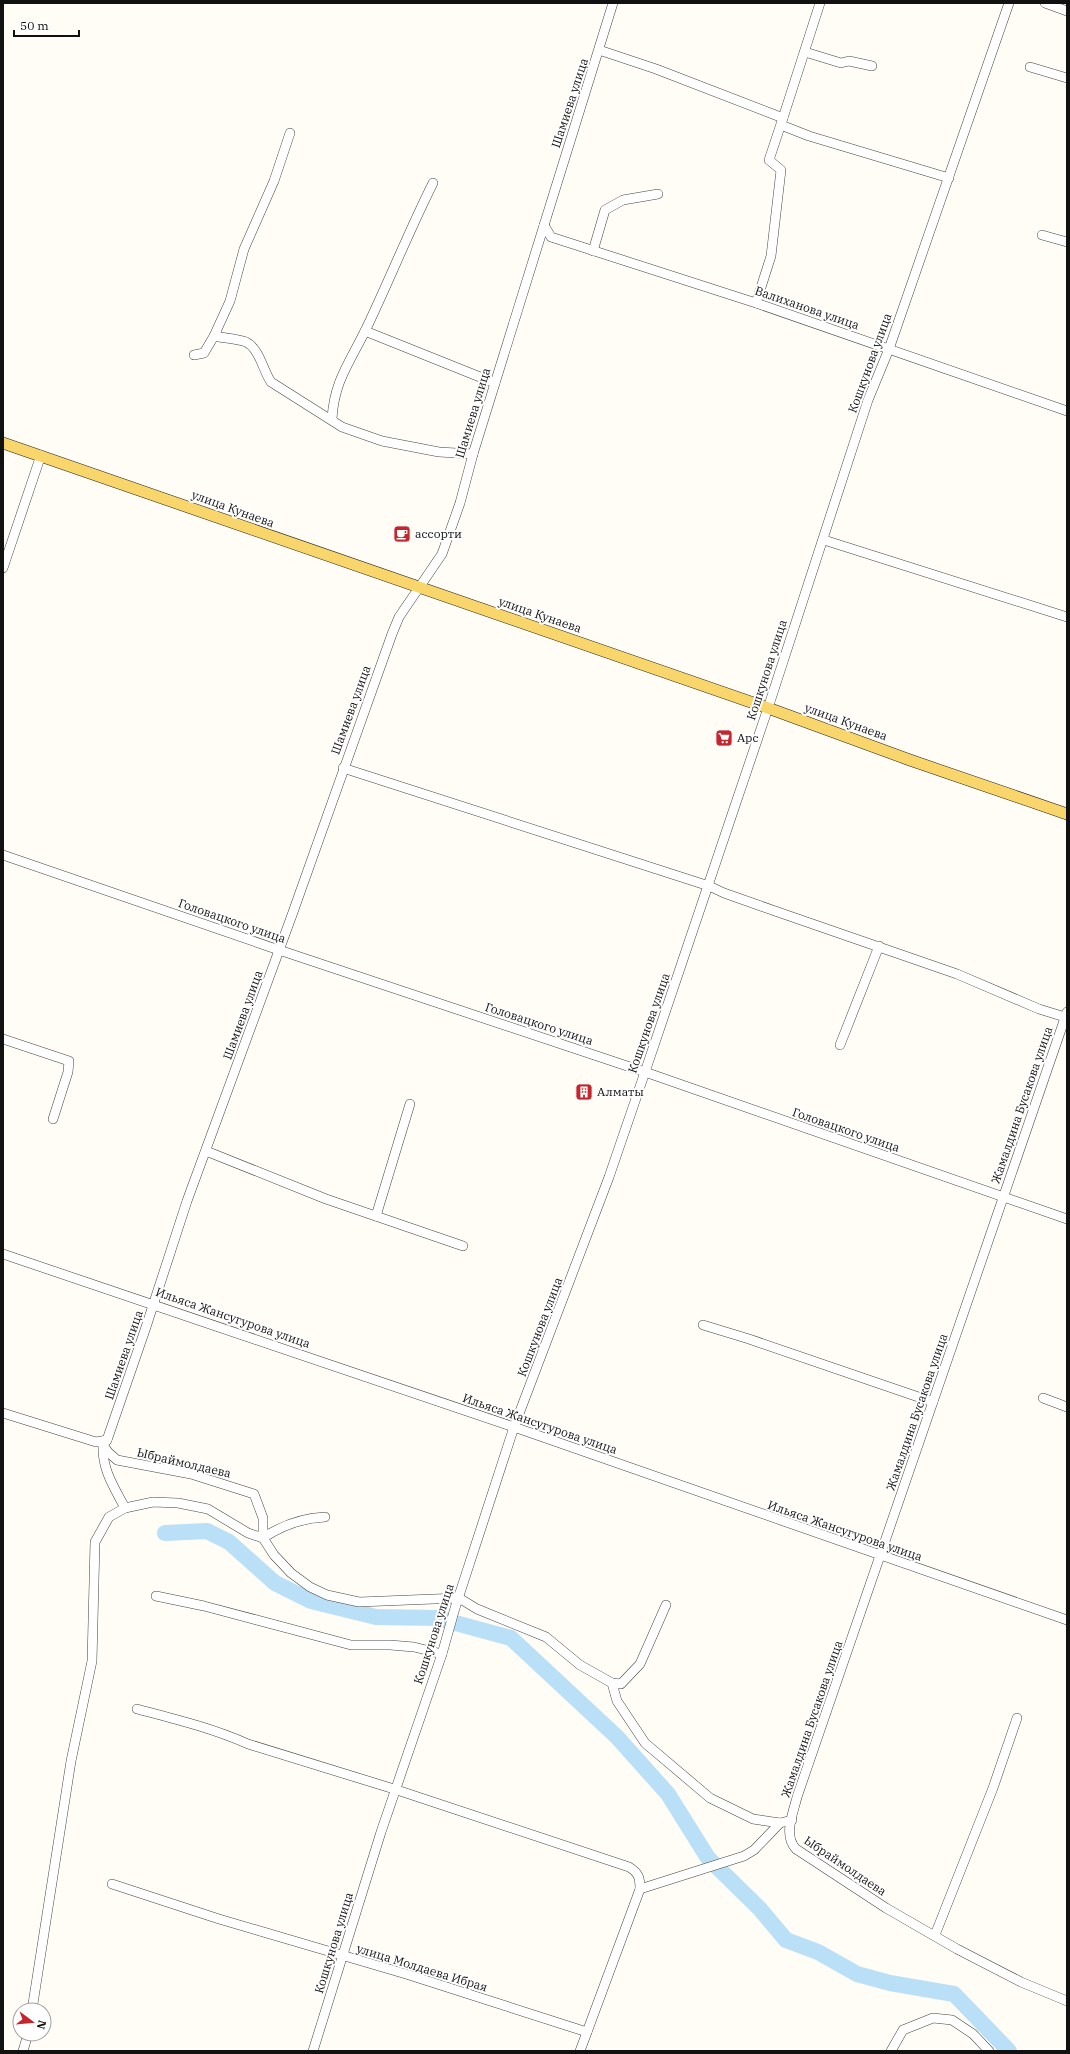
<svg xmlns="http://www.w3.org/2000/svg" width="1070" height="2054" font-family="'IBM Plex Serif',serif">
	<rect width="100%" height="100%" fill="#fffdf5"/>
	<g fill="none" stroke-linecap="round" stroke-linejoin="round">
		<path stroke="#b9e0f7" stroke-width="16" d="M165 1533 207 1531 229 1542 275 1583 311 1601 376 1617 437 1618 511 1638 617 1737 668 1794 708 1858 759 1908 786 1940 818 1952 857 1974 890 1983 954 1994 1009 2051"/>
		<g stroke="#444" stroke-width="10">
			<g id="minor">
				<path d="M1045 3 1067 11"/>
				<path d="M599 50 656 69 783 118 820 3"/>
				<path d="M805 52 841 63 849 61 872 66"/>
				<path d="M1030 67 1067 78"/>
				<path d="M781 125 809 136 949 178"/>
				<path d="M544 225 551 237 756 303 1067 411"/>
				<path d="M1042 235 1067 242"/>
				<path d="M593 251 605 210 623 200 658 194"/>
				<path d="M756 303 771 256 781 170 769 160 783 118"/>
				<path d="M365 331 495 383"/>
				<path d="M214 336C223 338 239 339 246 342 260 349 263 371 271 382L342 427 382 441 439 452 473 454"/>
				<path d="M194 355 204 353 214 336 230 301 244 249 274 181 290 133"/>
				<path d="M332 419C334 381 350 362 366 329 389 281 409 231 433 183"/>
				<path d="M824 540 1067 617"/>
				<path d="M3 568 41 455"/>
				<path d="M343 768 709 886 724 893 775 911 957 974 1039 1009 1065 1017"/>
				<path d="M3 855 279 950 645 1072 1067 1219"/>
				<path d="M1067 1012 797 1797C793 1814 783 1835 796 1849L886 1908 957 1949 1021 1982 1067 2001"/>
				<path d="M3 1039 69 1061 68 1072 53 1119"/>
				<path d="M840 1045 879 946"/>
				<path d="M206 1151 326 1199 463 1246"/>
				<path d="M376 1216 410 1104"/>
				<path d="M3 1254 514 1427 1067 1620"/>
				<path d="M703 1325 749 1339 933 1402"/>
				<path d="M1043 1398 1067 1407"/>
				<path d="M3 1413 96 1442 107 1440 146 1327 187 1201 292 915 392 634 399 617 442 554 460 503 473 454 613 3"/>
				<path d="M107 1440 103 1445 108 1452 117 1460 191 1474 254 1494 263 1518V1538L274 1555 291 1573 310 1587 327 1595 359 1602 459 1598 477 1609 546 1637 580 1665 612 1683 621 1684 640 1664 666 1605"/>
				<path d="M125 1508 153 1502 178 1503 208 1509 248 1533 263 1538C281 1526 303 1518 325 1517"/>
				<path d="M156 1596 204 1606 351 1645H390L414 1647 442 1654"/>
				<path d="M612 1683 617 1701 645 1743 710 1798 753 1819 780 1823 792 1820"/>
				<path d="M137 1709C175 1719 212 1728 248 1744L394 1789 629 1867C639 1873 640 1878 640 1889L580 2051"/>
				<path d="M112 1884 219 1919 406 1974 587 2032"/>
				<path d="M640 1889 744 1856 754 1850 780 1823"/>
				<path d="M935 1935 993 1788 1017 1718"/>
				<path d="M32 2010 71 1761 92 1661 95 1542 109 1517 125 1508C114 1487 102 1470 103 1445"/>
				<path d="M23 2051 28 2034"/>
				<path d="M313 2051 381 1832 442 1654 455 1608 514 1427 609 1177 645 1072 768 708 868 400 889 349 1009 3"/>
				<path d="M891 2051 903 2030 933 2018 952 2020 973 2034 989 2051"/>
			</g>
		</g>
		<g stroke="#222" stroke-width="12">
			<path id="major" d="M3 443 768 708 907 759 1067 814"/>
		</g>
		<use href="#minor" stroke="#fff" stroke-width="9"/>
		<use href="#major" stroke="#f9d66b" stroke-width="11"/>
	</g>
	<defs>
		<g id="cafe-square" transform="scale(0.9)"><rect x="-9" y="-9" width="18" height="18" rx="4" fill="#c4262e" stroke="#fff"/><path d="M-5.5-4.5H6V0H3Q3 3.5 0 3.5H-2.5Q-5.5 3.5-5.5 0ZM3-3.2v2h1.7v-2ZM-6 4.5H4V6H-6Z" fill="#fff"/></g>
		<g id="supermarket-square" transform="scale(0.9)"><rect x="-9" y="-9" width="18" height="18" rx="4" fill="#c4262e" stroke="#fff"/><path d="M-6-5.5h2.5l.6 2H6L4.5 2H-2.5L-4.4-4H-6ZM-1.5 3.2a1.3 1.3 0 1 0 .1 0ZM3 3.2a1.3 1.3 0 1 0 .1 0Z" fill="#fff"/></g>
		<g id="building-square" transform="scale(0.9)"><rect x="-9" y="-9" width="18" height="18" rx="4" fill="#c4262e" stroke="#fff"/><path d="M-4-6H4V6H1V3H-1V6H-4ZM-2.5-4.3h1.7v1.8h-1.7ZM.8-4.3h1.7v1.8H.8ZM-2.5-1h1.7V.8h-1.7ZM.8-1h1.7V.8H.8Z" fill="#fff"/></g>
	</defs>
	<g fill-rule="evenodd">
		<use href="#cafe-square" x="402" y="534"/>
		<use href="#supermarket-square" x="724" y="738"/>
		<use href="#building-square" x="584" y="1092"/>
	</g>
	<g text-anchor="middle" stroke-width="4" stroke-linejoin="round" paint-order="stroke">
		<g font-size="12" fill="#111" stroke="#fff">
			<text transform="translate(570 103) rotate(-72)" y="4">Шамиева улица</text>
			<text transform="translate(807 308) rotate(19)" y="4">Валиханова улица</text>
			<text transform="translate(870 363) rotate(-70)" y="4">Кошкунова улица</text>
			<text transform="translate(473 413) rotate(-73)" y="4">Шамиева улица</text>
			<text transform="translate(233 509) rotate(20)" y="4">улица Кунаева</text>
			<text transform="translate(540 615) rotate(19)" y="4">улица Кунаева</text>
			<text transform="translate(767 670) rotate(-72)" y="4">Кошкунова улица</text>
			<text transform="translate(351 710) rotate(-70)" y="4">Шамиева улица</text>
			<text transform="translate(846 722) rotate(20)" y="4">улица Кунаева</text>
			<text transform="translate(232 921) rotate(19)" y="4">Головацкого улица</text>
			<text transform="translate(243 1015) rotate(-70)" y="4">Шамиева улица</text>
			<text transform="translate(649 1023) rotate(-71)" y="4">Кошкунова улица</text>
			<text transform="translate(539 1024) rotate(18)" y="4">Головацкого улица</text>
			<text transform="translate(1022 1105) rotate(-71)" y="4">Жамалдина Бусакова улица</text>
			<text transform="translate(846 1130) rotate(19)" y="4">Головацкого улица</text>
			<text transform="translate(233 1318) rotate(19)" y="4">Ильяса Жансугурова улица</text>
			<text transform="translate(540 1327) rotate(-69)" y="4">Кошкунова улица</text>
			<text transform="translate(124 1355) rotate(-71)" y="4">Шамиева улица</text>
			<text transform="translate(917 1412) rotate(-71)" y="4">Жамалдина Бусакова улица</text>
			<text transform="translate(540 1424) rotate(19)" y="4">Ильяса Жансугурова улица</text>
			<text transform="translate(184 1463) rotate(13)" y="4">Ыбраймолдаева</text>
			<text transform="translate(845 1531) rotate(19)" y="4">Ильяса Жансугурова улица</text>
			<text transform="translate(434 1634) rotate(-72)" y="4">Кошкунова улица</text>
			<text transform="translate(812 1719) rotate(-71)" y="4">Жамалдина Бусакова улица</text>
			<text transform="translate(845 1866) rotate(34)" y="4">Ыбраймолдаева</text>
			<text transform="translate(334 1943) rotate(-73)" y="4">Кошкунова улица</text>
			<text transform="translate(422 1968) rotate(17)" y="4">улица Молдаева Ибрая</text>
		</g>
		<g font-size="12" fill="#111" stroke="#fff" text-anchor="start">
			<text x="415" y="538">ассорти</text>
			<text x="737" y="742">Арс</text>
			<text x="597" y="1096">Алматы</text>
		</g>
	</g>
	<rect width="1070" height="2054" fill="none" stroke="#111111" stroke-width="8"/>
	<g transform="translate(32 2022) rotate(106)"><circle r="19" fill="#ffffff" stroke="#a0a0a0"/>
	<path d="M0-3L7 15L0 10L-7 15Z" fill="#c4262e"/>
	<text y="-6" font-size="11" font-weight="bold" text-anchor="middle" fill="#111111">N</text>
	</g>
	<path d="M14 30v6h65v-6" fill="none" stroke="#111111" stroke-width="2"/>
	<text x="20" y="30" font-size="12" fill="#111111" stroke="#ffffff" stroke-width="3" paint-order="stroke">50 m</text>
</svg>
